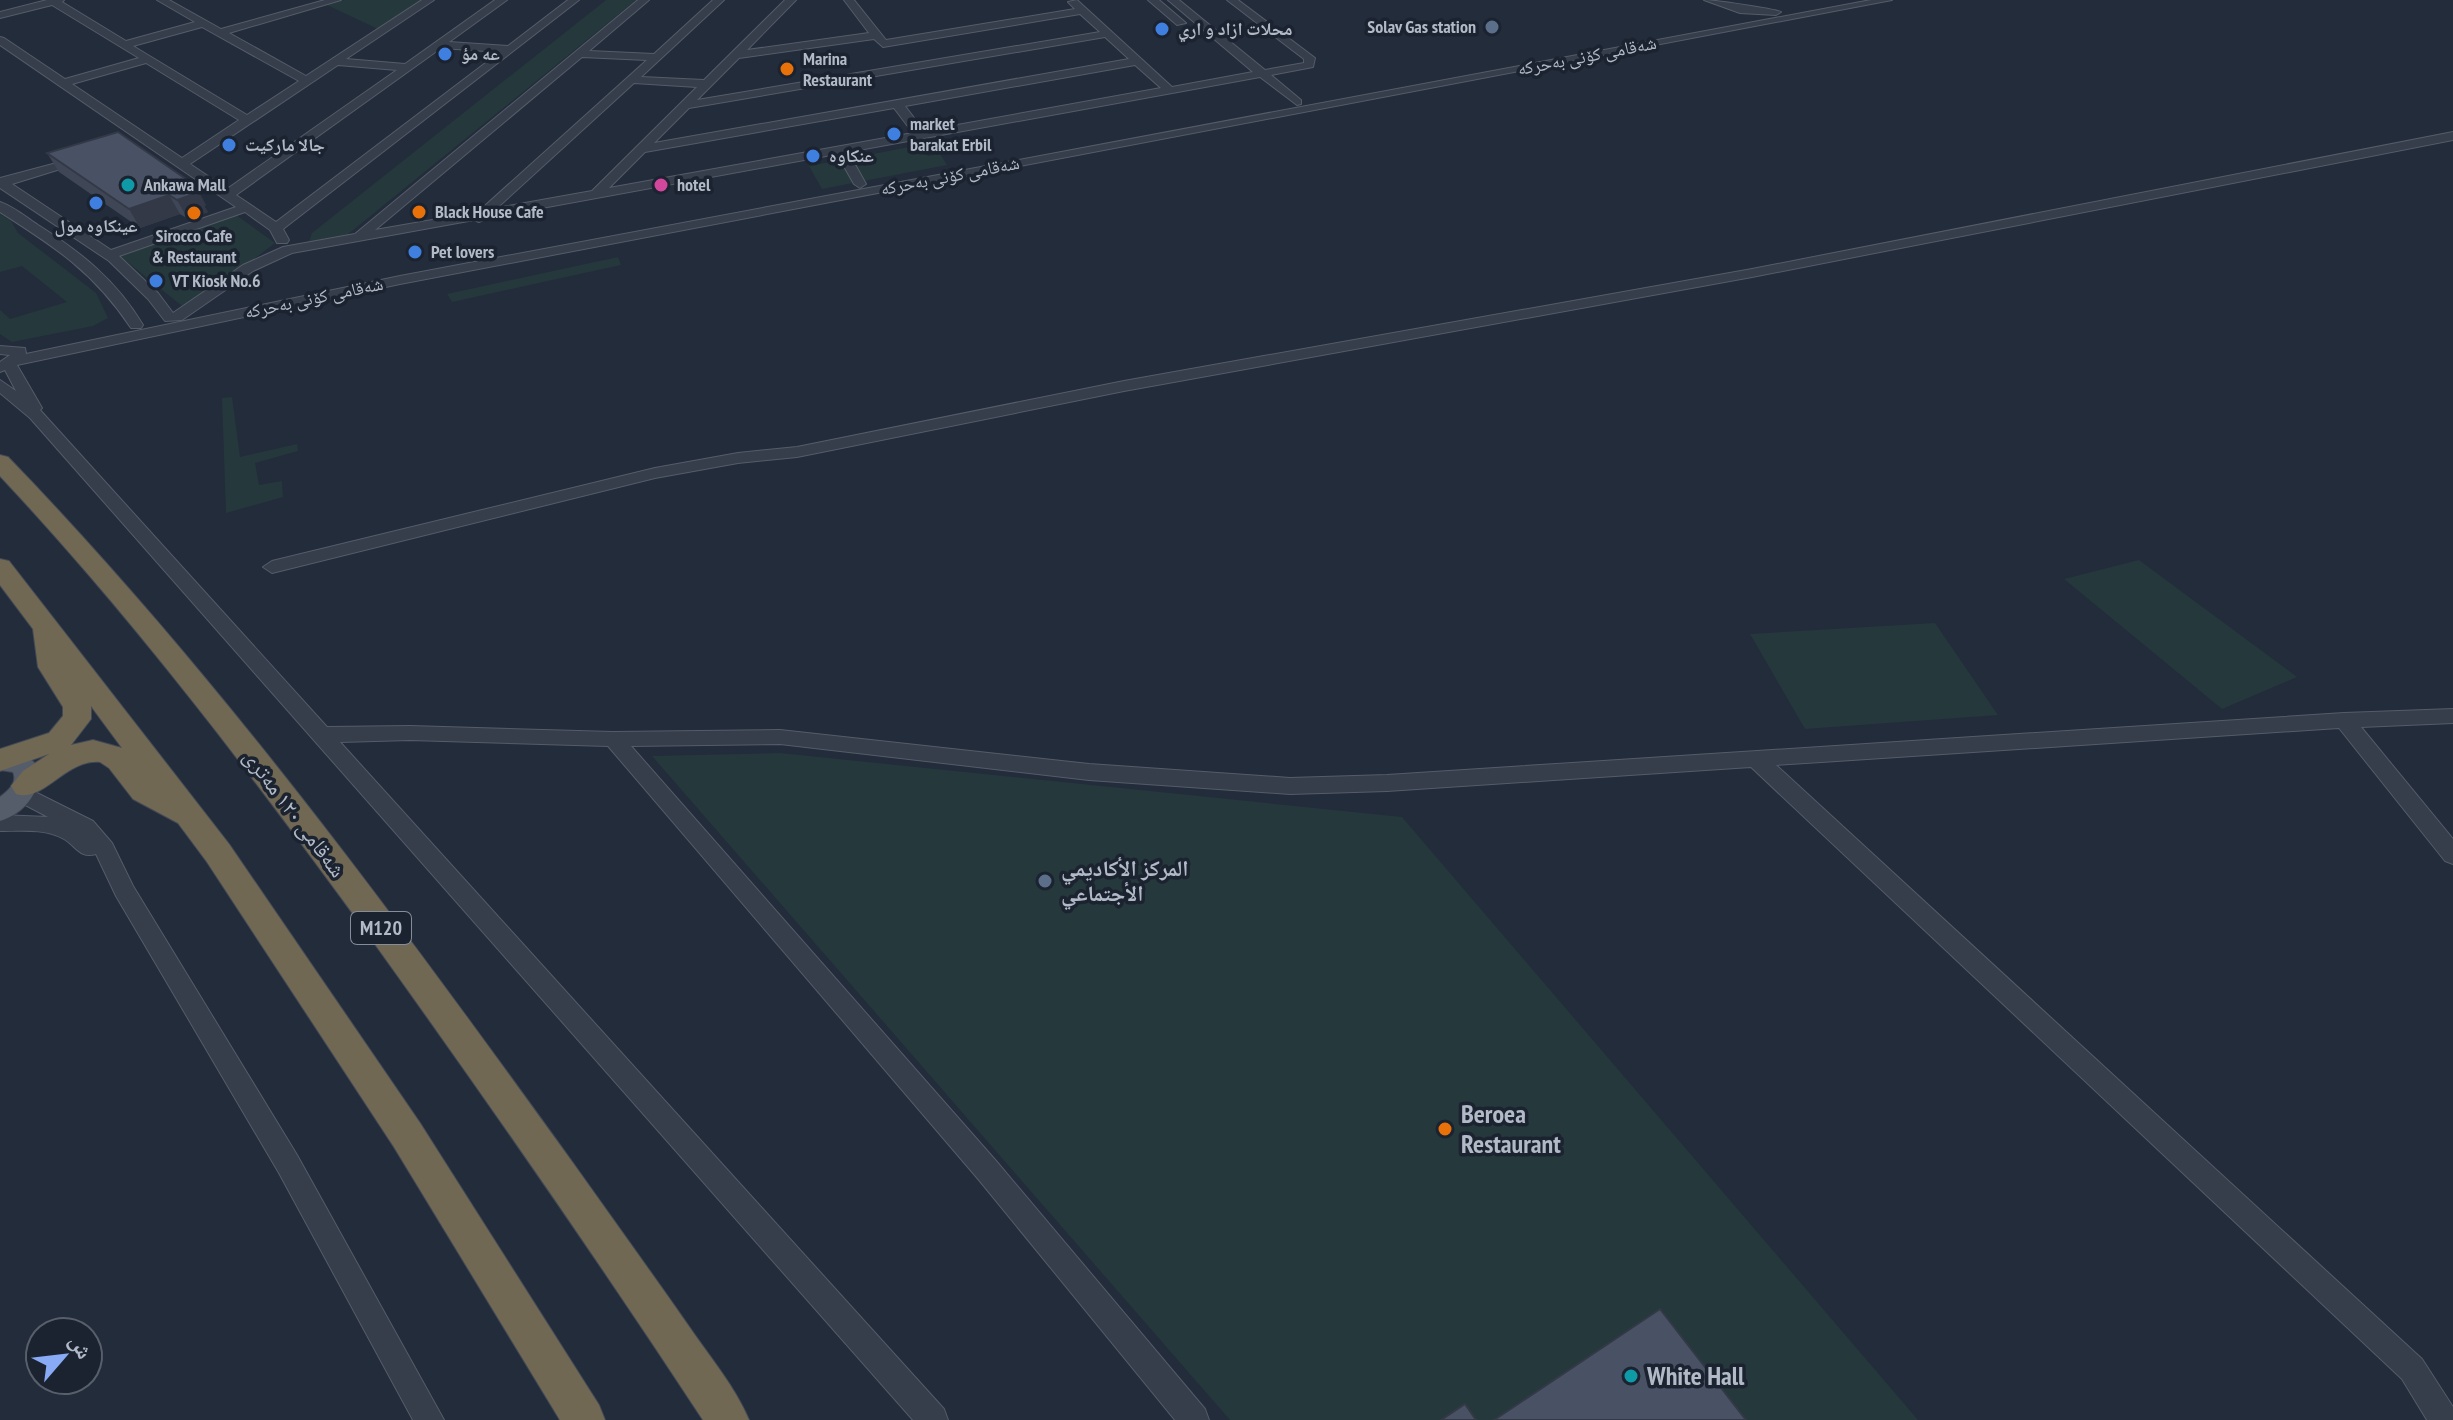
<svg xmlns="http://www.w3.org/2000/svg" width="2453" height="1420" font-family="'PT Sans Narrow','Noto Naskh Arabic',sans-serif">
	<rect width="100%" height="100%" fill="#232c3b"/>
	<g fill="#25383c">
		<path d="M344 0H422L378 29 327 5Z"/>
		<path d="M606 0H636L341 240 315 244 309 242 312 233Z"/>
		<path d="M920 145 928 156 940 154 947 165 822 189 809 166Z"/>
		<path d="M0 214 11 221 18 233 96 293 108 318 93 326 12 342 0 334V310L10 319 67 302 22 266 0 272Z"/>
		<path d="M236 215 275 243 187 310 120 256Z"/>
		<path d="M618 257 621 265 452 302 447 294Z"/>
		<path d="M232 397 240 457 297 444 298 451 255 463 259 485 282 481 283 497 226 513 222 398Z"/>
		<path d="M2139 560 2297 677 2222 709 2064 579Z"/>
		<path d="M1935 623 1998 715 1805 729 1750 634Z"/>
		<path d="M780 753 1402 817 1918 1420H1230L652 756Z"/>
	</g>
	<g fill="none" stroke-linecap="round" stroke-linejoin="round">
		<g stroke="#555c69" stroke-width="2">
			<g id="minor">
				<path d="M47 0H64L62 2 126 41 195 22 157 0H169L221 29 325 0H341L229 33 306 76 422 0H434L346 59 405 64 495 0H507L449 42 508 46 568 0H579L283 229 289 240 287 243H277L270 230 245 212 119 256 158 293 173 313 243 265 283 247 355 234 638 0H649L589 51 654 54 713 0H724L641 77 704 80 785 0H796L747 50 869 33 844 0H854L886 40 1075 9 1068 2 1077 0 1172 87 1253 72 1168 0H1179L1265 70 1304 63V59L1227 0H1238L1315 58 1313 67 1271 75 1301 100V104L1297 105 1260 77 848 152 866 184 860 188 854 184 837 154 487 218 479 222 474 220 292 253 253 271 182 320 165 321 148 299 109 261 0 188V178L83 156V162L12 184 111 250 236 207 0 45V37L4 38 65 79 139 58 52 5 0 18V12ZM1080 14 1100 32 697 100 739 58 874 39 883 47ZM202 27 299 81 247 115 133 46ZM1105 37 1129 59 654 143 689 108ZM441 48 500 52 276 222 236 195ZM582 57 647 60 478 212 375 230ZM146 63 239 120 182 158 72 84ZM338 65 397 70 227 189 190 164ZM1135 65 1161 88 924 131 905 106ZM634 83 697 87 592 191 497 208ZM894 108 913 133 609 188 645 152Z"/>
				<path d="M1148 0H1159L1186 23 1177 25Z"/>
				<path d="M1704 0C1713 0 1776 9 1781 12L1776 15 1740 13Z"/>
				<path d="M1871 0H1892L400 284 17 365 42 408 40 410 327 727 410 726 613 732 780 730 1089 764 1290 778 1387 775 2344 713 2453 709V723L2361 727 2453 839V864L2445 861 2339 728 1776 765 2422 1359 2453 1407V1420H2427L2402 1379 1751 767 1387 791 1290 794 1089 780 780 744 631 746 997 1162 1205 1409 1209 1420H1175L979 1180 608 746 410 740 340 742 944 1409 948 1420H913L30 418 0 393V380L16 391 5 370 0 372V362L10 355 0 354V346L25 348 26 354 400 276Z"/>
				<path d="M2453 132V140L1752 277 1124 391 797 457 738 463 655 478 272 573 263 567 272 561 655 468 738 453 797 447 1124 381 1752 269Z"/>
				<path d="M0 202C14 207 26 217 38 225 81 252 117 281 143 325L141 328H131C94 272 55 247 0 212Z"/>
				<path d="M21 785 93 821 112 843 133 886 297 1155 444 1420H413L279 1173 116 896 96 854C80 859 76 846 64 839 45 828 20 831 0 831V815L48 817 14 799 10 793 14 787Z"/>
			</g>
		</g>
		<g stroke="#404754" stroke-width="2">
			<path id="major" d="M0 752C18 754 38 755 40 777 36 798 20 815 0 821V797C8 791 18 783 13 772L0 770Z"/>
		</g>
		<g stroke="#424956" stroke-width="2">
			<g id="highway">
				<path d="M0 455 8 457C218 674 397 919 573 1163 612 1218 651 1272 690 1328 710 1357 735 1387 749 1420H703C598 1260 489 1103 377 947 259 784 138 623 0 476Z"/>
				<path d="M0 559 9 561 229 844 420 1123 599 1405 605 1420H560L394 1147 207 862 178 823 133 799 109 768 100 762C65 759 44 803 16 794L11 786 23 771 49 754 0 771V749L49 733 63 716V707L38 667 33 629 0 585ZM91 706 122 748 93 740 71 745 91 719Z"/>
			</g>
		</g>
		<use href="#minor" fill="#373e4b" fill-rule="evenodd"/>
		<use href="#major" fill="#555d6b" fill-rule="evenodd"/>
		<use href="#highway" fill="#716854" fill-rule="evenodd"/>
	</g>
	<path fill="#3f4756" d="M47 153 206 205 204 206 208 212 188 219 180 214 140 228 59 172Z"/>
	<g fill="#333946">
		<path d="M196 186 206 205 204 206 208 212 188 219 177 200 190 188Z"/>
		<path d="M169 195 180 214 140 228 129 209Z"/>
	</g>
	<g fill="#495264" stroke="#333946" stroke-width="2">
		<path d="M118 132 196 186 190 188 197 193 177 200 169 195 129 209 47 153Z"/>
		<path d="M1660 1309 1746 1420H1494Z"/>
		<path d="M1465 1404 1476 1420H1441Z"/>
	</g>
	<g fill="#5c6f8a" stroke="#1c2330" stroke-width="3">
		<circle cx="1492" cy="27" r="8"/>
		<circle cx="1045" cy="881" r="8"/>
	</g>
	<g fill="#3f7fe0" stroke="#1c2330" stroke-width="3">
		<circle cx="1162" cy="29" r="8"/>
		<circle cx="445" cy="54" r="8"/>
		<circle cx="894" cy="134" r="8"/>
		<circle cx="229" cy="145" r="8"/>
		<circle cx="813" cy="156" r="8"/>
		<circle cx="96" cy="203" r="8"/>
		<circle cx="415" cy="252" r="8"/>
		<circle cx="156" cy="281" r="8"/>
	</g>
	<g fill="#e8710a" stroke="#1c2330" stroke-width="3">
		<circle cx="787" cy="69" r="8"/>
		<circle cx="419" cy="212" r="8"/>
		<circle cx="194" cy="213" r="8"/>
		<circle cx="1445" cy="1129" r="8"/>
	</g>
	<g fill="#0f9aa8" stroke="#1c2330" stroke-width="3">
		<circle cx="128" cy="185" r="8"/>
		<circle cx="1631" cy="1376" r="8"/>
	</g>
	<circle fill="#d1479c" stroke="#1c2330" stroke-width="3" cx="661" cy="185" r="8"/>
	<g text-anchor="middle" stroke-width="7" stroke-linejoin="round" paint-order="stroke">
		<g font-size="18" font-weight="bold" fill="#b2b9c7" stroke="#1c2330" text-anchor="start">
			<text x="1476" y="33" text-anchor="end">Solav Gas station</text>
			<text x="1178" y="35">محلات ازاد و اري</text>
			<text x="461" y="60">عه مؤ</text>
			<text x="803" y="65">Marina<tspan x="803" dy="21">Restaurant</tspan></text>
			<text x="910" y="130">market<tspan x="910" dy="21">barakat Erbil</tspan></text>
			<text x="245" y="151">جالا ماركيت</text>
			<text x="829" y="162">عنكاوه</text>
			<text x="144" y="191">Ankawa Mall</text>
			<text x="677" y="191">hotel</text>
			<text x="435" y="218">Black House Cafe</text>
			<text x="96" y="232" text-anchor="middle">عينكاوه مول</text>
			<text x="194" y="242" text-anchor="middle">Sirocco Cafe<tspan x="194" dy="21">&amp; Restaurant</tspan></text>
			<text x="431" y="258">Pet lovers</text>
			<text x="172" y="287">VT Kiosk No.6</text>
		</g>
		<g font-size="18" fill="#b2b9c7" stroke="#1c2330">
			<text transform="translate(1587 56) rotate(-11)" y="6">شەقامی کۆنی بەحرکە</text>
			<text transform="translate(950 176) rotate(-11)" y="6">شەقامی کۆنی بەحرکە</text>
			<text transform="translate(314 298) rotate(-12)" y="6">شەقامی کۆنی بەحرکە</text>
		</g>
		<rect fill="#1c2330" stroke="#858c9a" stroke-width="2" x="351" y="912" width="60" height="32" rx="6"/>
		<g font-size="20" font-weight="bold" fill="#b2b9c7">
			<text x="381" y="935">M120</text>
		</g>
		<g font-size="22" fill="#b2b9c7" stroke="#1c2330">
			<text transform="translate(295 813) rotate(53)" y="8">شەقامی ١٢٠ مەتری</text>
		</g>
		<g font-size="22" font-weight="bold" fill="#b2b9c7" stroke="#1c2330" text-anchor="start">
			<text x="1061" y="876">المركز الأكاديمي<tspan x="1061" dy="25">الأجتماعي</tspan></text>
		</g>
		<g font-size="26" font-weight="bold" fill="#b2b9c7" stroke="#1c2330" text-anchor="start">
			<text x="1461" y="1123">Beroea<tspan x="1461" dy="30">Restaurant</tspan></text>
			<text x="1647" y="1385">White Hall</text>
		</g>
	</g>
	<g transform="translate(64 1356) rotate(62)"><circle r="38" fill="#1c2330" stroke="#585f6c" stroke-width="2"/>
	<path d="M0-6L14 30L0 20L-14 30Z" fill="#89abf5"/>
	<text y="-12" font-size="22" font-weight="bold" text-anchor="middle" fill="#b2b9c7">ش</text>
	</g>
</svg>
